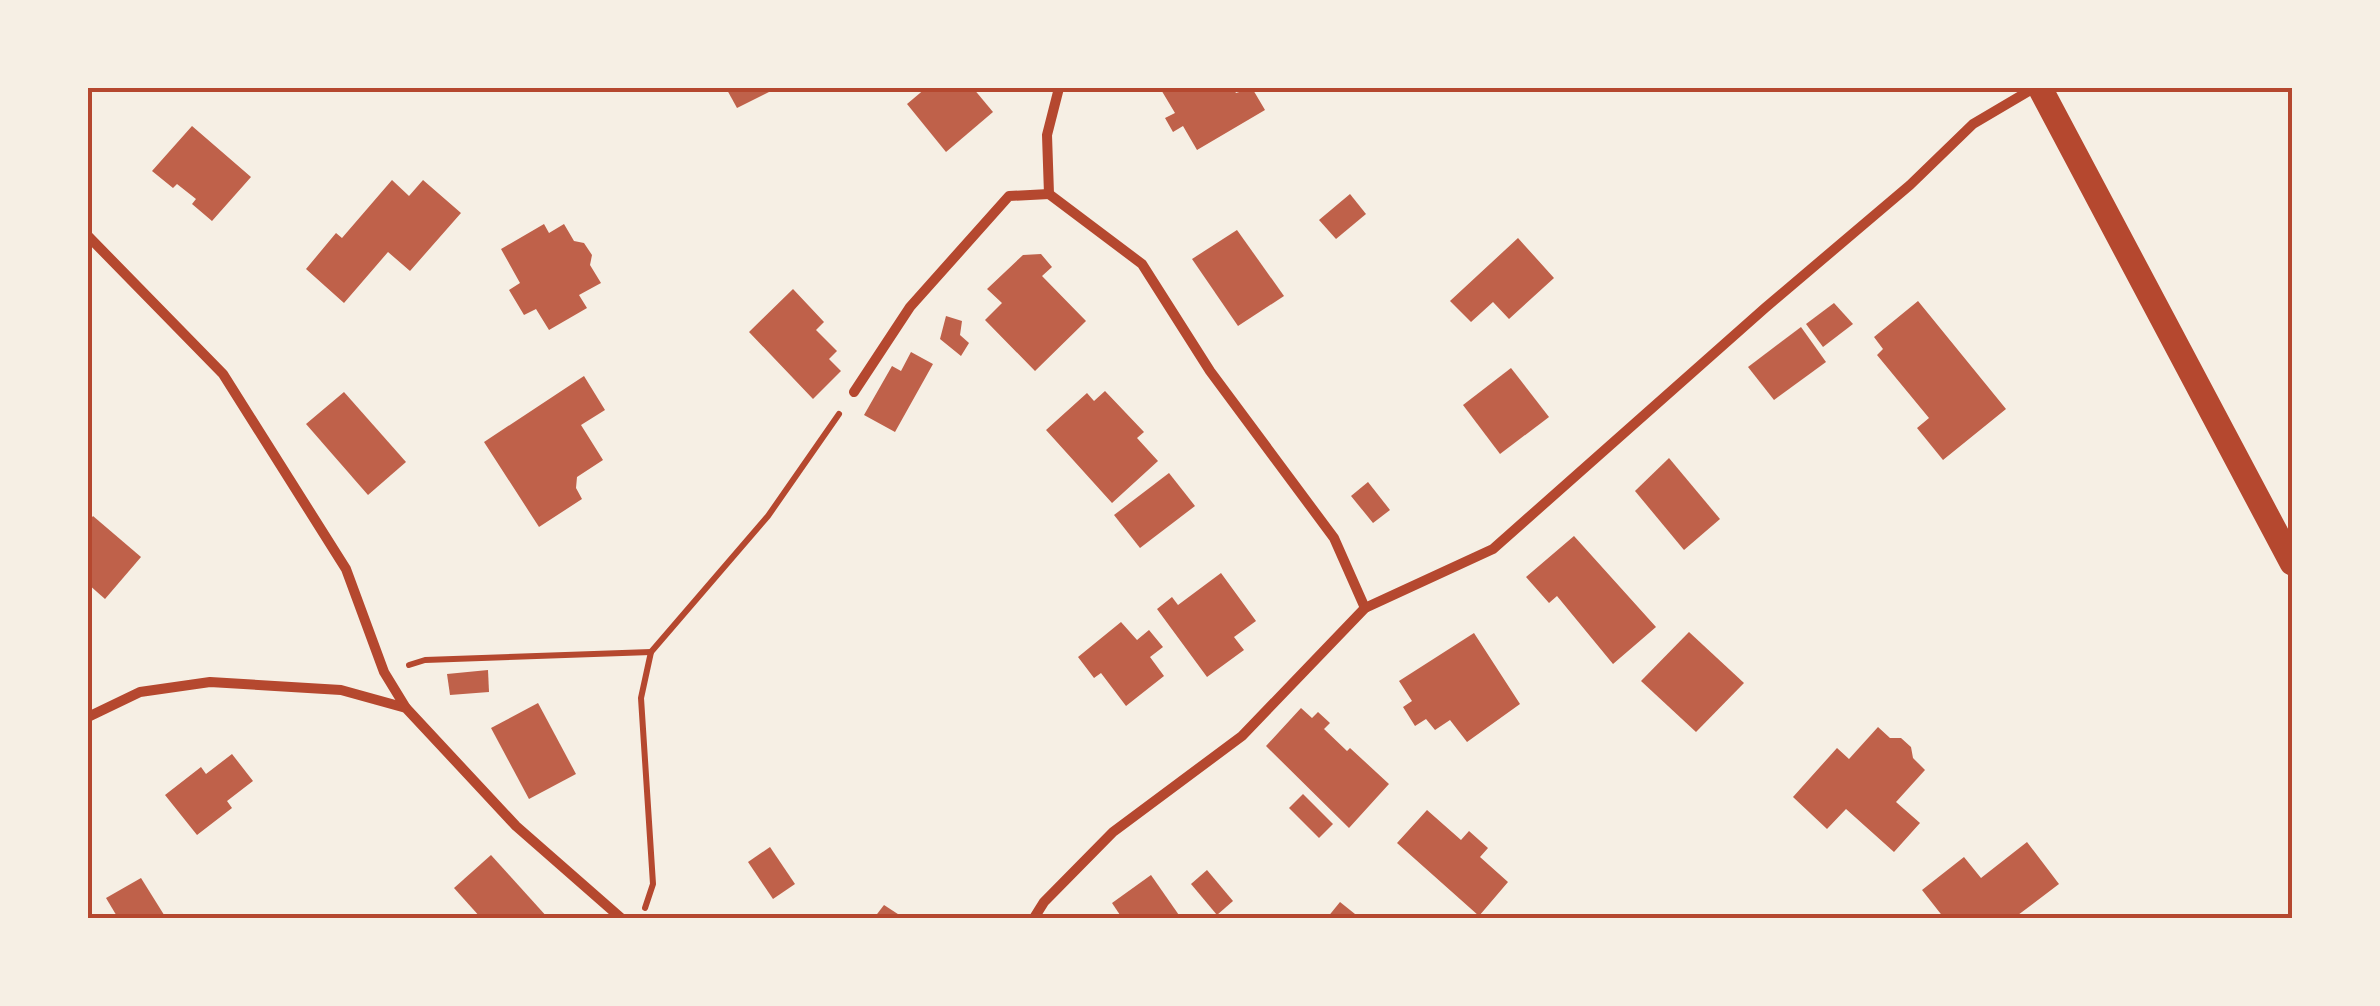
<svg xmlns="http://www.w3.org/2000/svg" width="2380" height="1006" font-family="'Zilla Slab',serif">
	<rect width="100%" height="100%" fill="#f6efe4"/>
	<g fill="#bf614a">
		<path d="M726 88H777L737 108Z"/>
		<path d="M926 88H973L993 112 946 152 907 104Z"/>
		<path d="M1160 88H1233L1236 93 1252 88 1265 110 1197 150 1183 126 1173 132 1165 118 1175 113Z"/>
		<path d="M192 126 251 177 212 221 192 204 196 199 177 184 173 188 152 171Z"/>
		<path d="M392 180 409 196 423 180 461 213 410 271 388 252 344 303 306 269 336 233 342 238Z"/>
		<path d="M1350 194 1366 214 1336 239 1319 220Z"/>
		<path d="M544 224 549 233 564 224 574 241 584 243 592 255 590 265 601 283 579 295 587 308 549 330 536 309 524 315 509 290 520 283 501 249Z"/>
		<path d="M1237 230 1284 296 1238 326 1192 259Z"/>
		<path d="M1518 238 1554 278 1509 319 1493 302 1471 322 1450 301Z"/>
		<path d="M1041 254 1052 267 1042 276 1086 321 1035 371 985 320 1002 303 987 289 1023 255Z"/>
		<path d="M793 289 824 322 816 330 837 351 829 359 841 371 813 399 749 332Z"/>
		<path d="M1918 301 2006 409 1943 460 1917 428 1929 418 1877 355 1883 349 1874 337Z"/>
		<path d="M1834 303 1853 324 1823 347 1806 324Z"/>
		<path d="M946 316 962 321 960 335 969 343 961 356 940 339Z"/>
		<path d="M1801 327 1826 362 1774 400 1748 367Z"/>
		<path d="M911 352 933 364 895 432 864 415 892 366 901 371Z"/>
		<path d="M1511 368 1549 417 1500 454 1463 405Z"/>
		<path d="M584 376 605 410 581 425 603 460 577 477 576 488 582 499 539 527 484 442Z"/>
		<path d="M1105 391 1144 432 1137 438 1158 461 1112 503 1046 430 1087 393 1094 401Z"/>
		<path d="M344 392 406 462 368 495 306 424Z"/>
		<path d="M1669 458 1720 519 1684 550 1635 491Z"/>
		<path d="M1169 473 1195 506 1140 548 1114 515Z"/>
		<path d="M1368 482 1390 510 1373 523 1351 496Z"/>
		<path d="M93 516 141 557 105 599 88 584V522Z"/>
		<path d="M1574 536 1656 627 1613 664 1557 596 1549 603 1526 577Z"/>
		<path d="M1221 573 1256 621 1234 637 1244 650 1207 677 1157 609 1172 597 1178 605Z"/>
		<path d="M1121 622 1137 640 1149 630 1163 647 1150 657 1164 676 1126 706 1101 673 1094 678 1078 657Z"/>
		<path d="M1689 632 1744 683 1696 732 1641 681Z"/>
		<path d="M1474 633 1520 704 1467 742 1450 720 1435 730 1426 719 1415 726 1403 707 1412 701 1399 681Z"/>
		<path d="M488 670 489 692 450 695 447 674Z"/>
		<path d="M538 703 576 774 529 799 491 728Z"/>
		<path d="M1301 708 1312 718 1318 712 1330 723 1324 729 1347 751 1350 748 1389 784 1349 828 1266 746Z"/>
		<path d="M1878 727 1890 738H1901L1911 747 1913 758 1925 770 1896 802 1920 823 1894 852 1846 809 1827 829 1793 797 1837 748 1849 759Z"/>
		<path d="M232 754 253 781 227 801 232 808 197 835 165 795 201 767 206 774Z"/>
		<path d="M1303 794 1333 824 1319 838 1289 808Z"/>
		<path d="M1427 810 1461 840 1469 831 1488 848 1480 857 1508 882 1479 916 1397 843Z"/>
		<path d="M2027 842 2059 884 2014 918H1944L1922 890 1964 857 1981 878Z"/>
		<path d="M770 847 795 884 773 899 748 862Z"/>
		<path d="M491 855 548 918H481L454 888Z"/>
		<path d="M1207 870 1233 901 1217 915 1191 884Z"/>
		<path d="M1151 875 1181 918H1122L1112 903Z"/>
		<path d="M141 878 166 918H118L106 898Z"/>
		<path d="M1340 902 1360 918H1327Z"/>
		<path d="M884 905 904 918H874Z"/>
	</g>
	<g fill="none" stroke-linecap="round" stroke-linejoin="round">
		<g stroke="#b5482f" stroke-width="6">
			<path d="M409 665 425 660 651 652"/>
			<path d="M645 908 653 884 641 698 651 652 768 516 839 414"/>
		</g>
		<g stroke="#b5482f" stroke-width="10">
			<path d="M1059 88 1047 135 1049 194 1142 264 1210 371 1334 538 1365 608"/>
			<path d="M88 236 223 374 346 569 384 672 406 708"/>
			<path d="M854 392 910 307 1009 196 1049 194"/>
			<path d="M88 717 140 692 210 682 341 690 406 708 516 826 621 918"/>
			<path d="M1034 918 1044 902 1113 832 1242 736 1365 608 1493 549 1765 308 1910 185 1973 124 2034 88"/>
		</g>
		<path stroke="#b5482f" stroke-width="25" d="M2040 88 2292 563"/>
	</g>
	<rect width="2380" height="1006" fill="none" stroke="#f6efe4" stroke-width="180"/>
	<rect x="90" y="90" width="2200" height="826" fill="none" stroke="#b5482f" stroke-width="4"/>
</svg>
